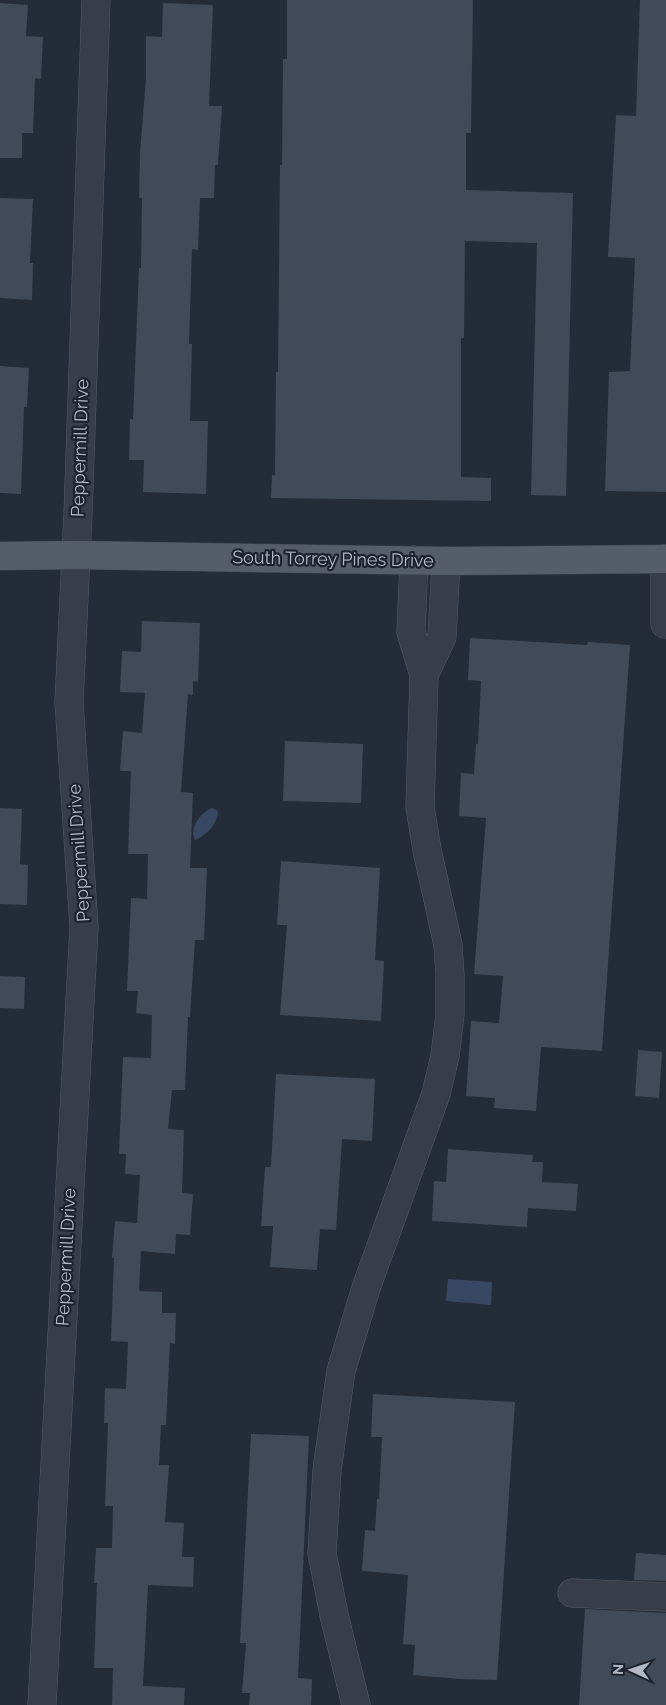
<svg xmlns="http://www.w3.org/2000/svg" width="666" height="1705" font-family="Raleway,sans-serif">
	<rect width="100%" height="100%" fill="#242c3a"/>
	<g fill="#394862">
		<path d="M212 808 218 811C218 824 205 836 195 840 188 829 201 812 212 808Z"/>
		<path d="M448 1279 492 1282 491 1305 446 1301Z"/>
	</g>
	<g fill="#404a59">
		<path d="M287 0H473L471 133H466V190L573 193 566 496 531 495 537 243 465 241 464 338H461V477L491 478V501L271 498 272 475H275L276 372H278L280 165H282L283 59H287Z"/>
		<path d="M640 0H666V492L605 491 609 372 630 371 635 258 608 257 616 115 636 116Z"/>
		<path d="M0 3 28 5 26 36 43 37 41 79 35 78 33 133H22V158H0Z"/>
		<path d="M163 3 213 5 209 106H222L218 165H215L214 198H200L198 250 192 249 189 344H192L190 421H208L206 494 143 492 144 460H129L130 419H133L139 268H141L142 198H139L140 153 146 78V36L162 37Z"/>
		<path d="M0 198 33 199 30 263H33L32 300 0 298Z"/>
		<path d="M0 366 29 368 27 407H24L21 494 0 493Z"/>
		<path d="M142 621 200 623 198 682 193 681V695L188 694 181 792 193 793 190 868H207L204 940H195L190 1017H188L185 1090H172L168 1129 184 1130 182 1193 193 1194 190 1235 176 1234 175 1254 141 1251 139 1291 162 1292V1313H176L175 1344 170 1343 166 1425H161L159 1465H169L165 1522 184 1523 182 1557H194L193 1587 148 1585 143 1686 185 1688 184 1705H112L113 1668H94L97 1583H94L96 1548H112L113 1506H105L108 1423H104L105 1388 126 1389 128 1342 111 1341 114 1258H112L115 1221 137 1223 140 1175 125 1174 126 1154H119L123 1057 151 1058 152 1015 136 1013 138 991H127L131 898 147 899 148 854H128L131 771H120L123 731 142 733 145 693 120 692 122 651 141 652Z"/>
		<path d="M470 638 587 645 588 642 630 645 602 1051 541 1047 536 1111 494 1108 495 1098 466 1096 471 1021 499 1023 503 976 474 974 486 818 459 816 461 773 474 774 476 744H478L481 681 468 680Z"/>
		<path d="M285 741 363 744 361 803 283 801Z"/>
		<path d="M0 808 22 809 20 864 28 865 27 905 0 904Z"/>
		<path d="M281 861 380 868 375 960 384 961 381 1021 280 1015 287 925H277Z"/>
		<path d="M0 976 25 977 24 1009 0 1008Z"/>
		<path d="M638 1050 662 1052 659 1098 635 1096Z"/>
		<path d="M276 1074 375 1079 372 1141 342 1139 336 1230 320 1229 317 1270 270 1267 273 1226H261L265 1167H271Z"/>
		<path d="M448 1149 533 1155 532 1162H543L542 1182 578 1184 576 1211 528 1208 527 1227 432 1221 434 1181 446 1182Z"/>
		<path d="M373 1394 515 1402 497 1680 460 1679 413 1675 415 1645 403 1644 408 1575 362 1571 365 1530 375 1531 377 1499H379L382 1437H371Z"/>
		<path d="M251 1434 309 1436 298 1678 312 1679 311 1705H249L250 1693H242L246 1643H240Z"/>
		<path d="M636 1553 666 1555V1581L634 1580Z"/>
		<path d="M585 1609 666 1613V1705H579Z"/>
	</g>
	<g fill="none" stroke-linecap="round" stroke-linejoin="round">
		<g stroke="#555c68" stroke-width="29">
			<g id="minor">
				<path d="M665 624V559"/>
				<path d="M424 675 442 637 446 561"/>
				<path d="M572 1593 666 1597"/>
				<path d="M42 1705 84 927 69 702 78 514 96 0"/>
				<path d="M356 1705 334 1615 322 1553 327 1470 341 1371 366 1288 436 1094 445 1056 450 1014V975L448 945 427 850 420 807 424 675 411 632 414 560"/>
			</g>
		</g>
		<g stroke="#404753" stroke-width="29">
			<path id="major" d="M0 556 76 555 446 561 666 559"/>
		</g>
		<use href="#minor" stroke="#373e4a" stroke-width="28"/>
		<use href="#major" stroke="#555d6a" stroke-width="28"/>
	</g>
	<g text-anchor="middle" stroke-width="4.5" stroke-linejoin="round" paint-order="stroke">
		<g font-size="18" fill="#b3b9c6" stroke="#1c232f">
			<text transform="translate(80 448) rotate(-88)" y="6">Peppermill Drive</text>
			<text transform="translate(333 559) rotate(1)" y="6">South Torrey Pines Drive</text>
			<text transform="translate(79 853) rotate(-94)" y="6">Peppermill Drive</text>
			<text transform="translate(66 1257) rotate(-87)" y="6">Peppermill Drive</text>
		</g>
	</g>
	<g transform="translate(631 1670) rotate(273)" stroke="#1c232f" stroke-width="4" paint-order="stroke">
	<path d="M0-4L9 19L0 12L-9 19Z" fill="#b3b9c6"/>
	<text y="-8" font-size="14" font-weight="bold" text-anchor="middle" fill="#b3b9c6">N</text>
	</g>
</svg>
